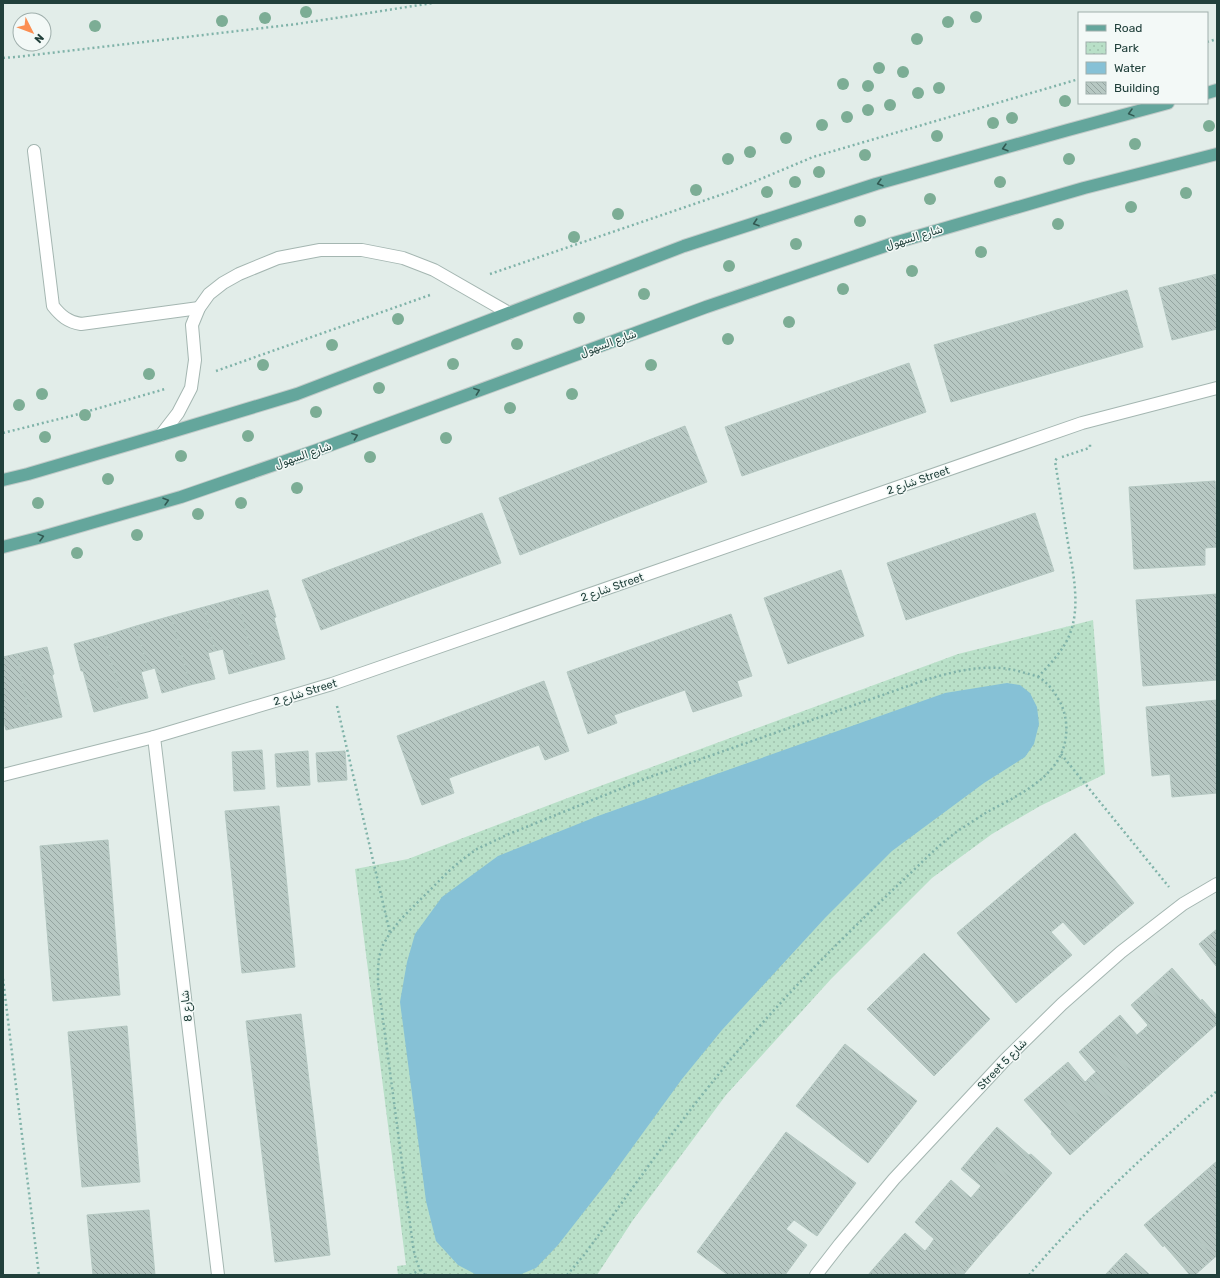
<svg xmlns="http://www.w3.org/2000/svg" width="1220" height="1278" font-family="Rubik,Vazirmatn,sans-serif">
	<defs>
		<pattern id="park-dots" width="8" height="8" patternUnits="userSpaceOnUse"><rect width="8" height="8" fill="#b9e0c8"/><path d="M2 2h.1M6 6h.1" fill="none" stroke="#9fc1ad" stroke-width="1.8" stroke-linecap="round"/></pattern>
		<pattern id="building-back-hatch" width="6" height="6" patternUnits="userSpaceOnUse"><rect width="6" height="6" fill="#b7c8c3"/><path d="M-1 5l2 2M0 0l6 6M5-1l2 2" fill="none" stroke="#94a4a0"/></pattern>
	</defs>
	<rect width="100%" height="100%" fill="#e2ede9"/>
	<path fill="url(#park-dots)" d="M1093 620 1105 774 1040 806 992 834 932 878 831 979 726 1095 633 1220 597 1275H398L397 1266 406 1265 355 869 408 859 565 799 958 654Z"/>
	<path fill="#86c1d6" d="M1007 683 1020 685 1030 693 1037 707 1039 724 1034 744 1025 757 984 783 892 851 825 918 722 1030 682 1079 608 1181 558 1245 536 1268 519 1275H479L475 1274 458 1265 436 1241 426 1201 400 1002 407 962 415 934 442 897 498 856 598 816 945 693Z"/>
	<g fill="url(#building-back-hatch)" stroke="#b4c7c1">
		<path d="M1217 274V329L1172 340 1159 288Z"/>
		<path d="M1127 290 1143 347 951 402 934 345Z"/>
		<path d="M909 363 926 412 742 476 725 427Z"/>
		<path d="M685 426 707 482 520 555 499 498Z"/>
		<path d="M1215 481 1217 521V547L1205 548V565L1134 569 1129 487Z"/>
		<path d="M482 513 501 563 321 630 302 580Z"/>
		<path d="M1035 513 1054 571 906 620 887 563Z"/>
		<path d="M841 570 864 636 788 664 764 598Z"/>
		<path d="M268 590 276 617 274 618 285 659 255 667 237 598Z"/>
		<path d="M1217 594V680L1143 686 1136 600Z"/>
		<path d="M237 598 255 667 229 674 223 649 215 651 204 607Z"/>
		<path d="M204 607 215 651 208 653 215 679 190 685 171 616Z"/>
		<path d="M731 614 752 676 737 681 742 696 693 712 685 690 614 715 617 723 588 734 567 672Z"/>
		<path d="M171 616 190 685 162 693 155 668 148 670 136 626Z"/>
		<path d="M136 626 148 670 141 672 148 698 123 704 104 636Z"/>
		<path d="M104 636 123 704 94 712 83 671H81L74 644Z"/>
		<path d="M47 647 54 674 52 675 62 717 32 724 16 654Z"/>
		<path d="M16 654 32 724 6 730 3 718V657Z"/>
		<path d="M544 681 569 751 545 760 539 745 449 778 454 793 422 805 397 736Z"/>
		<path d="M1217 700V793L1172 797 1170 774 1152 776 1146 707Z"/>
		<path d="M262 750 265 789 234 791 232 752Z"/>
		<path d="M308 751 310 785 277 787 275 754Z"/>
		<path d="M345 751 347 780 318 782 316 753Z"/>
		<path d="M279 806 295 967 242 973 225 811Z"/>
		<path d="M1075 833 1134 903 1084 945 1063 922 1051 932 1072 955 1016 1003 957 933Z"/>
		<path d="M108 840 120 995 53 1001 40 846Z"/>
		<path d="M1217 929V966H1216L1199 944Z"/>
		<path d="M924 953 990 1019 934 1076 867 1009Z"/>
		<path d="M1172 968 1201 1001 1202 999 1217 1016V1024L1198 1041 1150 988Z"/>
		<path d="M1150 988 1198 1041 1172 1064 1143 1030 1148 1025 1131 1005Z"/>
		<path d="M301 1014 330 1255 275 1262 246 1021Z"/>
		<path d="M1120 1015 1137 1035 1143 1030 1172 1064 1145 1088 1098 1035Z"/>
		<path d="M127 1026 140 1182 82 1187 68 1032Z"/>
		<path d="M1098 1035 1145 1088 1120 1110 1090 1077 1096 1072 1079 1052Z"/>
		<path d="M845 1044 917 1101 868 1163 796 1106Z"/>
		<path d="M1068 1062 1085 1082 1090 1077 1120 1110 1094 1133 1047 1080Z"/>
		<path d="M1047 1080 1094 1133 1070 1155 1051 1134 1052 1132 1024 1100Z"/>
		<path d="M997 1127 1029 1155 1031 1154 1052 1173 1032 1196 978 1149Z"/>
		<path d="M786 1132 856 1183 817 1236 794 1220 786 1229 807 1245 785 1275H728L697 1252Z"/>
		<path d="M978 1149 1032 1196 1009 1222 976 1192 981 1186 961 1169Z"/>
		<path d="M1217 1161V1210L1193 1182Z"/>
		<path d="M951 1180 971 1198 976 1192 1009 1222 985 1249 932 1202Z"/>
		<path d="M1193 1182 1217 1210V1256L1214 1258 1168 1204Z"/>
		<path d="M932 1202 985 1249 963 1275 930 1245 934 1239 915 1222Z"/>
		<path d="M1168 1204 1214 1258 1195 1275H1190L1164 1245 1163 1247 1144 1225Z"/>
		<path d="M149 1210 155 1275H93L87 1215Z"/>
		<path d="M905 1233 925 1251 930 1245 963 1275H912L887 1253Z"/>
		<path d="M887 1253 912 1275H868Z"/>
		<path d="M1126 1253 1150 1275H1105Z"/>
	</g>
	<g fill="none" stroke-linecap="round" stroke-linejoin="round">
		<g stroke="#a4b6b1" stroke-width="14">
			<g id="minor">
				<path d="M34 151 53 306C61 316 68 322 81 324L199 308"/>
				<path d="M161 435 178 413 191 388 195 360 192 325 199 308 209 294 223 283 239 274 278 258 320 250H362L403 258 434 270 509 313"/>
				<path d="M154 737 218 1275"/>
				<path d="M3 775 154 737 332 684 1082 423 1217 388"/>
				<path d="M816 1275 840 1244 894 1179 1005 1060 1062 1004 1121 952 1183 904 1217 884"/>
			</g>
		</g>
		<g stroke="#c1cac8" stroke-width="14">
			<g id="major">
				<path d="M1207 93 1217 90"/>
				<path d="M3 480 28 474 161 435 297 394 684 246 876 184 1068 130 1168 103"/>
				<path d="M3 547 42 537 181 497 317 450 706 307 894 243 1084 188 1217 154"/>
			</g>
		</g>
		<g stroke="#80b3a9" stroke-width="2.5" stroke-dasharray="2 3" stroke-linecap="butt">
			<path d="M1207 42 1217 39"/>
			<path d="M3 58 16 57 297 24 433 3"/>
			<path d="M490 274 732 191 813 157 1079 79"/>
			<path d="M216 371 430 295"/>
			<path d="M3 433 75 415 165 389"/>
			<path d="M1062 457 1089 448 1090 447V444"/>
			<path d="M1038 677C1049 665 1063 651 1069 636 1082 606 1072 568 1067 537 1063 511 1059 486 1055 461L1057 458"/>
			<path d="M337 706 390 933"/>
			<path d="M1061 754 1169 887"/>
			<path d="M3 979 39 1275"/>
			<path d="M410 1275 420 1270"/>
			<path d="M425 1275C417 1267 415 1257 413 1246L387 1049 378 983V970L379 957 383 945 390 933 401 919 449 871 463 859 477 849 509 834 647 778 928 679C959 670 993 662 1025 673 1029 674 1034 675 1038 677 1049 683 1056 694 1061 704 1068 719 1068 737 1062 752 1050 781 1015 797 989 811 979 817 969 824 959 830 944 841 931 853 918 866 860 921 803 976 751 1036 690 1105 638 1181 584 1255L567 1275"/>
			<path d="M1029 1275C1086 1208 1151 1149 1217 1091"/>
		</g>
		<use href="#minor" stroke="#fff" stroke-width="12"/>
		<use href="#major" stroke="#64a69c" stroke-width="12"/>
	</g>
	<g fill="#7cad95">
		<circle cx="306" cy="12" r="6"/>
		<circle cx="976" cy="17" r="6"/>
		<circle cx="265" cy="18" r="6"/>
		<circle cx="222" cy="21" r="6"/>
		<circle cx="948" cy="22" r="6"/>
		<circle cx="95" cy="26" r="6"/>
		<circle cx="917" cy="39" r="6"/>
		<circle cx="879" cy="68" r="6"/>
		<circle cx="903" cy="72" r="6"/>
		<circle cx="843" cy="84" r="6"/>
		<circle cx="868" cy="86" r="6"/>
		<circle cx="939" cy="88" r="6"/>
		<circle cx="918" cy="93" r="6"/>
		<circle cx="1065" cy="101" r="6"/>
		<circle cx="890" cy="105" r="6"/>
		<circle cx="868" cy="110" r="6"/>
		<circle cx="847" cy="117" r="6"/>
		<circle cx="1012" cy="118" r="6"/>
		<circle cx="993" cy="123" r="6"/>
		<circle cx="822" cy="125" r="6"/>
		<circle cx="1209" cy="126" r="6"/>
		<circle cx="937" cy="136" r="6"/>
		<circle cx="786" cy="138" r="6"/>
		<circle cx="1135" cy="144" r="6"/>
		<circle cx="750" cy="152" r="6"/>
		<circle cx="865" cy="155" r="6"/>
		<circle cx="728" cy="159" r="6"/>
		<circle cx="1069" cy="159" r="6"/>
		<circle cx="819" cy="172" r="6"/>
		<circle cx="795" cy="182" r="6"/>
		<circle cx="1000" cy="182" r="6"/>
		<circle cx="696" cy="190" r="6"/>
		<circle cx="767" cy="192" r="6"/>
		<circle cx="1186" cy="193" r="6"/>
		<circle cx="930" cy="199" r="6"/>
		<circle cx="1131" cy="207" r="6"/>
		<circle cx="618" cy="214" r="6"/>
		<circle cx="860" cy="221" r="6"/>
		<circle cx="1058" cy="224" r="6"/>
		<circle cx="574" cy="237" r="6"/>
		<circle cx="796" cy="244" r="6"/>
		<circle cx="981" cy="252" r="6"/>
		<circle cx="729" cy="266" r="6"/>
		<circle cx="912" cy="271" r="6"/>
		<circle cx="843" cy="289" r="6"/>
		<circle cx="644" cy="294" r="6"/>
		<circle cx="579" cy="318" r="6"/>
		<circle cx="398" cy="319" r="6"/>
		<circle cx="789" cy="322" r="6"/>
		<circle cx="728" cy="339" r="6"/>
		<circle cx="517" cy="344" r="6"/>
		<circle cx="332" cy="345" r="6"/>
		<circle cx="453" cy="364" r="6"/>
		<circle cx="263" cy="365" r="6"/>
		<circle cx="651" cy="365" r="6"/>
		<circle cx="149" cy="374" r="6"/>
		<circle cx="379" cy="388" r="6"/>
		<circle cx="42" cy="394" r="6"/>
		<circle cx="572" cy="394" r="6"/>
		<circle cx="19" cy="405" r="6"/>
		<circle cx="510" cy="408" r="6"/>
		<circle cx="316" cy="412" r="6"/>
		<circle cx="85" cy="415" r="6"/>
		<circle cx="248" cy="436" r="6"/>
		<circle cx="45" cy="437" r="6"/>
		<circle cx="446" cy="438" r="6"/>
		<circle cx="181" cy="456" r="6"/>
		<circle cx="370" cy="457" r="6"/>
		<circle cx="108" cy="479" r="6"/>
		<circle cx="297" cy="488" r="6"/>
		<circle cx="38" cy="503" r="6"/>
		<circle cx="241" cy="503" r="6"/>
		<circle cx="198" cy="514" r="6"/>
		<circle cx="137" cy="535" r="6"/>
		<circle cx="77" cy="553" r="6"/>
	</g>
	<defs><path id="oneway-chevron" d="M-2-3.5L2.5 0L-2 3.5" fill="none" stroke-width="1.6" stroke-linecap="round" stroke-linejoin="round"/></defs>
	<g stroke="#325a53">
		<use href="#oneway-chevron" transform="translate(1131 113) rotate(165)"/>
		<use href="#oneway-chevron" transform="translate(1005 148) rotate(164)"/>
		<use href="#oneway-chevron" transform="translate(880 183) rotate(164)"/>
		<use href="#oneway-chevron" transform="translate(756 223) rotate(162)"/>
		<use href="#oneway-chevron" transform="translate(477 391) rotate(-20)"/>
		<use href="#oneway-chevron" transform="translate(355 436) rotate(-20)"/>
		<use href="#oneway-chevron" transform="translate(166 501) rotate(-16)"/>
		<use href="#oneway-chevron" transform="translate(41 537) rotate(-15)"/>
	</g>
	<g text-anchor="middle" stroke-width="3" stroke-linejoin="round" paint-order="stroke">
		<g font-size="11" fill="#21403b" stroke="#f3f9f7">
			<text transform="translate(914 237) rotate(-17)" y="4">شارع السهول</text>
			<text transform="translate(608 343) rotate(-20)" y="4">شارع السهول</text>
			<text transform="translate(303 455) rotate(-19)" y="4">شارع السهول</text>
			<text transform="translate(918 480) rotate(-19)" y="4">شارع 2 Street</text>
			<text transform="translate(612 587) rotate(-19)" y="4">شارع 2 Street</text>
			<text transform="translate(305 692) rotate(-17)" y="4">شارع 2 Street</text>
			<text transform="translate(186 1006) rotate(-97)" y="4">شارع 8</text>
			<text transform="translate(1002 1064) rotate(-46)" y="4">Street شارع 5</text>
		</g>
	</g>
	<rect width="1220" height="1278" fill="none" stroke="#21403b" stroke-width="8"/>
	<rect x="1078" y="12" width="130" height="92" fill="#f3f9f7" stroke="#9fafac"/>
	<rect x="1086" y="25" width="20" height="6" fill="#64a69c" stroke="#9fafac"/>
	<text x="1114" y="32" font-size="12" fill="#21403b">Road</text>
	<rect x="1086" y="42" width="20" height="12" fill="url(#park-dots)" stroke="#9fafac"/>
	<text x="1114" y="52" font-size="12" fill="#21403b">Park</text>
	<rect x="1086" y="62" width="20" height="12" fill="#86c1d6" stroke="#9fafac"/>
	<text x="1114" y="72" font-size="12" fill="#21403b">Water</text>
	<rect x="1086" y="82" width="20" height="12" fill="url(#building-back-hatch)" stroke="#9fafac"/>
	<text x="1114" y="92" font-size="12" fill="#21403b">Building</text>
	<g transform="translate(32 32) rotate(132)"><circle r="19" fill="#f3f9f7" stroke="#9fafac"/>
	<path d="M0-3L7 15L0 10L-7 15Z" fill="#fb8e52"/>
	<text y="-6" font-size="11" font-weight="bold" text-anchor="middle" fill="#21403b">N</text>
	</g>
</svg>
